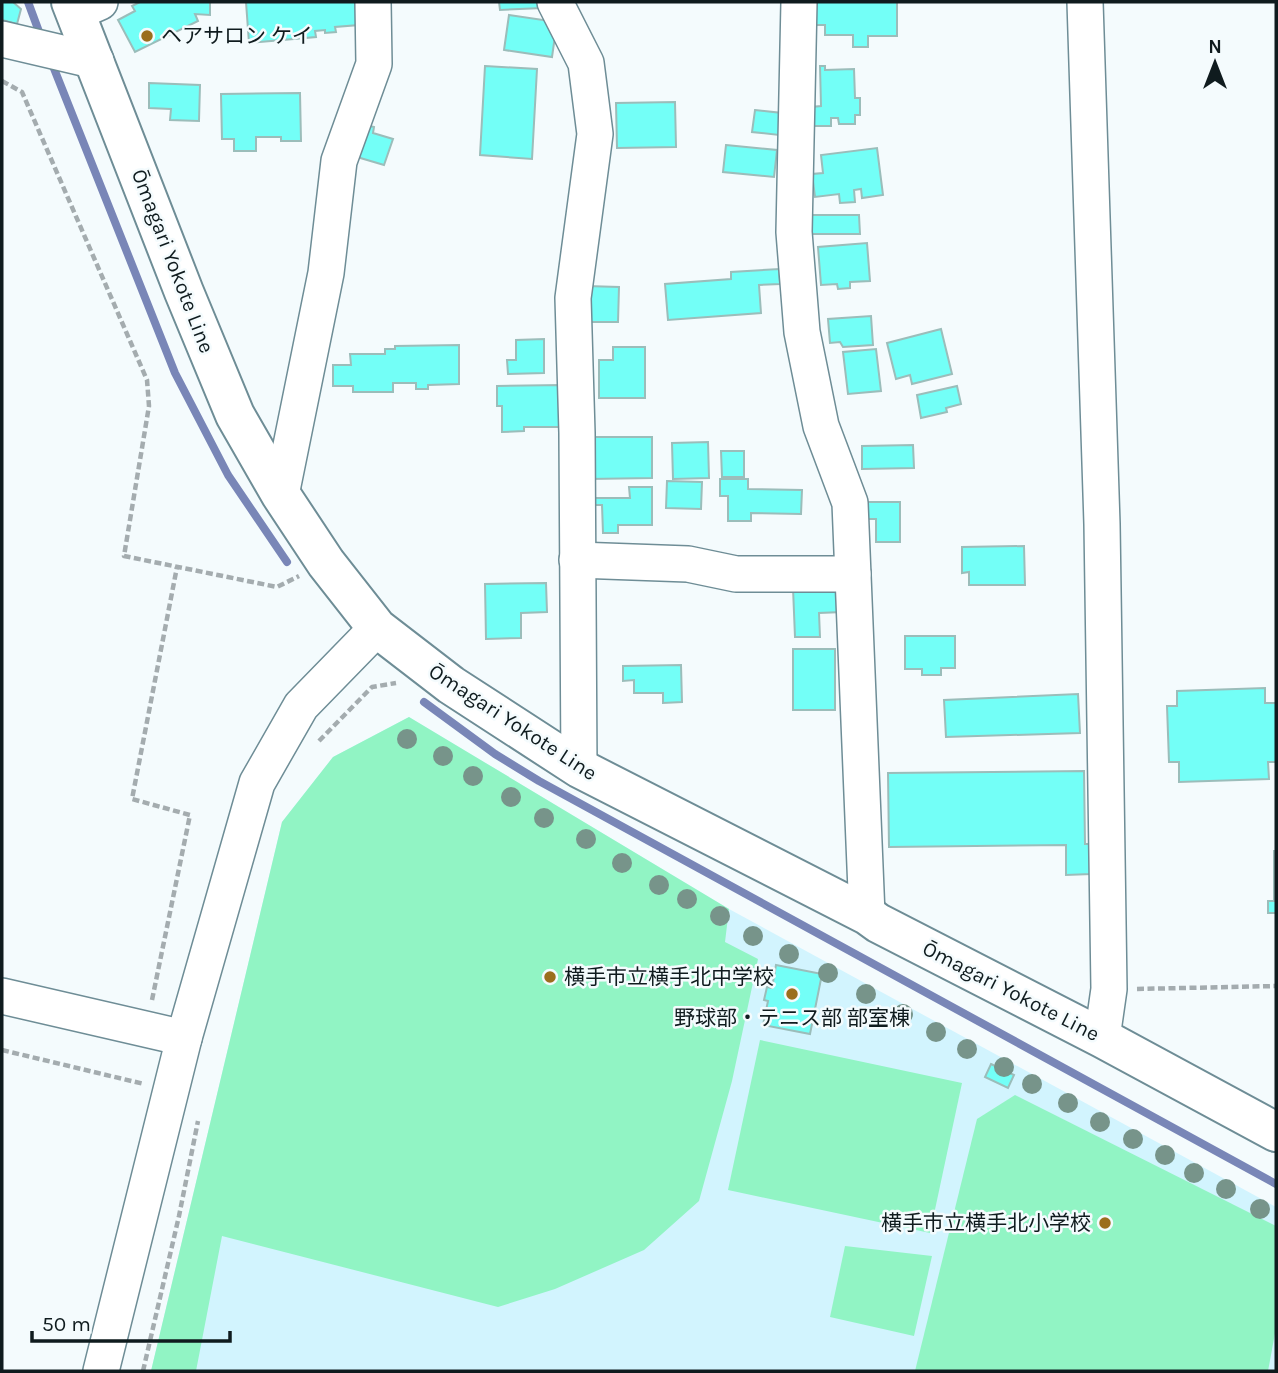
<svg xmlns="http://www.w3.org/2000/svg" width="1278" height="1373" font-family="Karla,'Noto Sans JP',sans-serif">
	<rect width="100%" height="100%" fill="#f4fbfd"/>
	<path fill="#d2f4fe" d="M409 717 729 909 1276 1207V1371H151L282 822 333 757Z"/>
	<g fill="#91f4c4">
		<path d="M409 717 729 909 725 942 758 959 732 1081 699 1201 644 1250 555 1289 498 1307 222 1236 196 1371H151L282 822 333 757Z"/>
		<path d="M760 1040 962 1083 930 1233 728 1190Z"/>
		<path d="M1015 1095 1276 1226V1328L1268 1371H915L977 1119Z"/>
		<path d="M845 1246 932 1256 914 1336 830 1317Z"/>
	</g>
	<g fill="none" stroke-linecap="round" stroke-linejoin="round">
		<g stroke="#7986b7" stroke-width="8">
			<path d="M28 2 41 37"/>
			<path d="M51 61 175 373 228 475 287 562"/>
			<path d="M424 702 495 754 539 781 1276 1184"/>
		</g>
	</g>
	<g fill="#73fff7" stroke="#9bbdba" stroke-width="2">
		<path d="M2 2H13L21 9 17 24 2 20Z"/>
		<path d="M140 2H210V15L195 14 198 21 135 52 118 20 135 11 132 6Z"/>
		<path d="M246 2H356L359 25 335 27 336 32 325 33V30L315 31 316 37 249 43Z"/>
		<path d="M499 2H542V8L500 10Z"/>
		<path d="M815 2H897V36H868V47H853V35H825V25H815Z"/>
		<path d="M509 15 557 22 552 57 504 50Z"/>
		<path d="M485 66 537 69 532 159 480 155Z"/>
		<path d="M820 66H825V70L854 69 855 98H860V115H855V124H839L838 118H831V126H811V107L821 106Z"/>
		<path d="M149 83 200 85 199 121 170 120 171 109 149 108Z"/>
		<path d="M300 93 301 141H281V137H256V151H234V139H222L221 94Z"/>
		<path d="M675 102 676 147 617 148 616 103Z"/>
		<path d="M755 110 782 113 779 135 752 132Z"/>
		<path d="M366 125 374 127 373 133 393 139 384 165 357 157Z"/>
		<path d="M726 145 777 150 774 177 723 172Z"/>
		<path d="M877 148 883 195 862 198 861 189 854 190 855 202 840 203 839 194 815 197 812 174 823 173 821 155Z"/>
		<path d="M812 215H859L860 234H812Z"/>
		<path d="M867 243 870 281 850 282V288L838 289 837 284 821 285 818 247Z"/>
		<path d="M779 269 780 284 759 285 761 313 668 320 665 284 731 279V272Z"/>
		<path d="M586 286 619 287 618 322H586Z"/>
		<path d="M871 316 873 345 843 347 840 342 830 343 828 319Z"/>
		<path d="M941 329 952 374 912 384 910 375 896 379 887 343Z"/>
		<path d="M544 339V373L508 374 507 360H516V340Z"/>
		<path d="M459 345V384L428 385V389H416V383H393V392H353V386H333V365H351L350 354H385V349H395V346Z"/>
		<path d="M613 347H645V398H599V360H613Z"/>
		<path d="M876 349 881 391 848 394 843 352Z"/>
		<path d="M562 385 563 427H524V431L502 432V406H497V386Z"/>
		<path d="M957 386 961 404 946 408 947 412 921 418 917 395Z"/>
		<path d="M589 437H652V478L589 479Z"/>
		<path d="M708 442 709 478 673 479 672 443Z"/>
		<path d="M913 445 914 468 862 469V446Z"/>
		<path d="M721 451H744V477H722Z"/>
		<path d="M720 479H748V489L802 490 801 514 751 513V521H728V496H720Z"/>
		<path d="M667 481 702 482 701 509 666 508Z"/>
		<path d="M629 487H652V525H618V533H603L602 505H595V498H630Z"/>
		<path d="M867 502H900V542H876V519H867Z"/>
		<path d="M1024 546 1025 585H969V572L962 573V547Z"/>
		<path d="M546 583 547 612 521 613V638L486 639 485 584Z"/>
		<path d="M841 587 842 612 819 613 820 637H795L793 588Z"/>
		<path d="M905 636H955V668H941V675H922V669H905Z"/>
		<rect x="793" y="649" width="42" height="61"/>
		<path d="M681 665 682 702 663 703V693H634V680L623 681V666Z"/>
		<path d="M1265 688V703H1276V762H1268L1269 779 1179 782V762H1169L1167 706H1177V691Z"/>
		<path d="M1078 694 1080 733 946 737 944 700Z"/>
		<path d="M1084 771 1085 844H1091V874L1066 875V845L889 847 888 773Z"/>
		<path d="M1274 851H1276V913H1268V901H1274Z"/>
		<path d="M776 965 822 974 810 1034 763 1025 768 1001 764 1000 767 987 772 988Z"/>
		<path d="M991 1064 1014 1075 1008 1088 985 1077Z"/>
	</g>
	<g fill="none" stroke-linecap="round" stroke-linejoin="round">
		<g stroke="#6e8d96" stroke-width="38">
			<g id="minor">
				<path d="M555 2 586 63 595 134 573 298 577 433 579 768"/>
				<path d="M799 2 794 232 802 332 821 426 850 503 867 915"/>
				<path d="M1085 2 1102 524 1109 989 1102 1038"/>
				<path d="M75 13 100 2"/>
				<path d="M2 39 96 61"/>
				<path d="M281 495 326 273 339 161 374 64 373 2"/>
				<path d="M577 560 688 564 736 574H853"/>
				<path d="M2 996 184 1038"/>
				<path d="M101 1371 184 1038 257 783 301 706 377 628"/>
			</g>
		</g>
		<g stroke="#6e8d96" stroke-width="42">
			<path id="major" d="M71 2 184 292 235 415 281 495 326 563 377 628 451 685 579 768 867 915 878 923 1102 1038 1276 1132"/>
		</g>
		<g stroke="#a4acaf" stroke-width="4.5" stroke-dasharray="7 3.5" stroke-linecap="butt">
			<path d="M2 81 22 92 147 380 149 406 124 556 277 587 299 576"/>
			<path d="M319 741 372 687 396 683"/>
			<path d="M1137 989 1276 986"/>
			<path d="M152 1000 190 815 132 799 177 567"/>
			<path d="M2 1050 144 1084"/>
			<path d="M143 1371 179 1216 198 1121"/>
		</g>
		<use href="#minor" stroke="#fff" stroke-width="35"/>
		<use href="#major" stroke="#fff" stroke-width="38"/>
	</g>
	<g fill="#77948a">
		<circle cx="407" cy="739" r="10"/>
		<circle cx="443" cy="756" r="10"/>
		<circle cx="473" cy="776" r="10"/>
		<circle cx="511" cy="797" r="10"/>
		<circle cx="544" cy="818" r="10"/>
		<circle cx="586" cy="839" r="10"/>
		<circle cx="622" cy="863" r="10"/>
		<circle cx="659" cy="885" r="10"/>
		<circle cx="687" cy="899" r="10"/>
		<circle cx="720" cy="916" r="10"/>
		<circle cx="753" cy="936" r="10"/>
		<circle cx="789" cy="954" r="10"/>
		<circle cx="828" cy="973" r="10"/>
		<circle cx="866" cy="994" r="10"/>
		<circle cx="903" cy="1014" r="10"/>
		<circle cx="936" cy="1032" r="10"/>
		<circle cx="967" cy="1049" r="10"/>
		<circle cx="1004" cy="1067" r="10"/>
		<circle cx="1032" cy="1084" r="10"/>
		<circle cx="1068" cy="1103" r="10"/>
		<circle cx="1100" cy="1122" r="10"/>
		<circle cx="1133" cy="1139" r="10"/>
		<circle cx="1165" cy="1155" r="10"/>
		<circle cx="1194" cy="1173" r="10"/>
		<circle cx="1226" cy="1189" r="10"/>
		<circle cx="1260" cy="1209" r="10"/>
	</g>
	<g fill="#9b6e1d" stroke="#f4fbfd" stroke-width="2.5">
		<circle cx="147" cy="36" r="7"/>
		<circle cx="550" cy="977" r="7"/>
		<circle cx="792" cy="994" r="7"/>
		<circle cx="1105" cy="1223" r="7"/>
	</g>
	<g text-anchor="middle" stroke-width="5" stroke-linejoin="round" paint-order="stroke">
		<g font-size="21" fill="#0f1b1e" stroke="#f4fbfd" text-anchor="start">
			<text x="161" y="43">ヘアサロン ケイ</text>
			<text x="564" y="984">横手市立横手北中学校</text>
			<text x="792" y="1025" text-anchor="middle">野球部・テニス部 部室棟</text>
			<text x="1091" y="1230" text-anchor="end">横手市立横手北小学校</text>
		</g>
		<g font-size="21" fill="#0f1b1e" stroke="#f4fbfd">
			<text transform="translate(173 261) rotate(69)" y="7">Ōmagari Yokote Line</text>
			<text transform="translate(513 722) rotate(33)" y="7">Ōmagari Yokote Line</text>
			<text transform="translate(1011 991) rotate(27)" y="7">Ōmagari Yokote Line</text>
		</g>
	</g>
	<rect width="1278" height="1373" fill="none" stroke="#0f1b1e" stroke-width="7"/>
	<g transform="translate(1215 63)" stroke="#f4fbfd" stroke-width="5" paint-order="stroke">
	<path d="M0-5L12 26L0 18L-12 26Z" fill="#0f1b1e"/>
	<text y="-10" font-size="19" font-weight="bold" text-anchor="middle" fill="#0f1b1e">N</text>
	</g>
	<path d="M32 1331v10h198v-10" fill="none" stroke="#0f1b1e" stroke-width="3.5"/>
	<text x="42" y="1331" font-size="21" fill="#0f1b1e" stroke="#f4fbfd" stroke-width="5" paint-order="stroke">50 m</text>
</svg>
